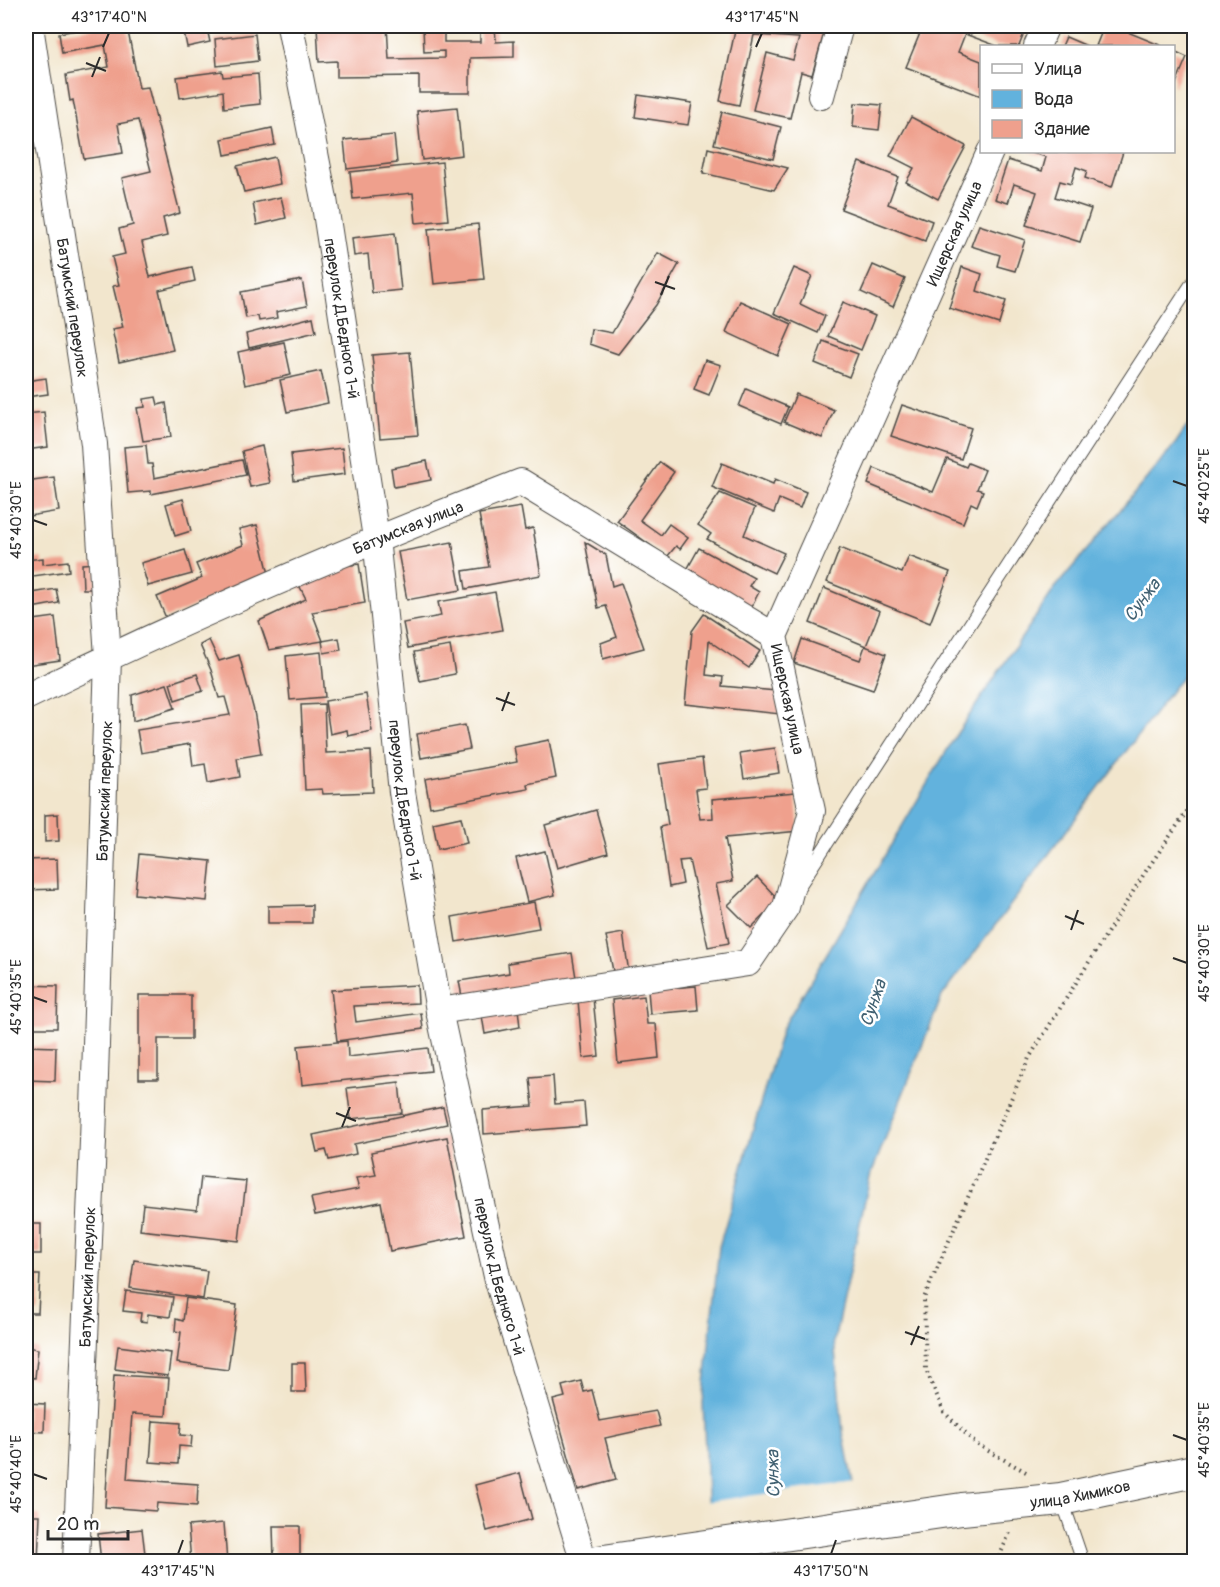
<svg xmlns="http://www.w3.org/2000/svg" width="1220" height="1587" font-family="Pangolin,sans-serif">
	<rect width="100%" height="100%" fill="#fff"/>
	<filter id="ink" filterUnits="userSpaceOnUse"><feTurbulence type="fractalNoise" baseFrequency=".0167" numOctaves="2"/><feDisplacementMap in="SourceGraphic" scale="12" xChannelSelector="R" yChannelSelector="G"/><feConvolveMatrix kernelMatrix="1 2 1 2 8 2 1 2 1" color-interpolation-filters="sRGB"/></filter>
	<filter id="wash" filterUnits="userSpaceOnUse"><feTurbulence type="fractalNoise" baseFrequency=".008" numOctaves="4" result="noise"/><feDisplacementMap in="SourceGraphic" scale="24" xChannelSelector="R" yChannelSelector="G"/><feGaussianBlur stdDeviation="1.35" result="paint"/><feColorMatrix in="noise" values="0 0 0 0 0 0 0 0 0 0 0 0 0 0 0 0 0 1.4 0 .05"/><feComposite in="paint" operator="in"/></filter>
	<g filter="url(#wash)">
		<rect width="100%" height="100%" fill="#f2e6cd"/>
		<path fill="#62b2dd" stroke="#466e84" stroke-width="1.5" d="M1194 416V661L942 996 870 1177 834 1341 843 1432 868 1561 710 1562 703 1403 719 1247 782 1029 956 735 1055 588 1173 447Z"/>
		<path fill="#f2e6cd" d="M856 1482 871 1562H707L704 1502Z"/>
		<g id="blocks">
			<g fill="#efa08d">
				<path d="M101 26H127L139 88 148 87 180 213 163 218 167 236 142 242 150 277 192 267 195 281 159 290 173 350 119 362 112 329 123 327 113 286 119 285 112 257 125 254 119 229 133 225 122 178 151 171 138 120 118 124 123 153 84 159 73 100 70 101 66 75 109 67 105 45 62 53 59 33Z"/>
				<path d="M187 26H227L228 29 208 33 210 42 187 47 183 27Z"/>
				<path d="M317 26H387L389 59 444 58V51L424 52 423 26H444V42H480V26H495L496 42 514 41V57L470 58V93H419V76L337 77V61L319 62Z"/>
				<path d="M736 26H826L812 75 801 72 790 118 753 110 767 53 793 60 799 38 754 35 739 105 720 101Z"/>
				<path d="M923 26H1027L1019 46H997L965 34 958 52 981 61V96L906 67Z"/>
				<path d="M1104 26H1113L1162 46H1096Z"/>
				<path d="M255 34 258 61 217 66 215 39Z"/>
				<path d="M1066 37 1087 46H1062Z"/>
				<path d="M1174 51 1187 57 1174 88Z"/>
				<path d="M222 71 223 77 258 74 260 104 224 108 223 91 180 98 177 77Z"/>
				<path d="M638 95 692 103 688 125 635 117Z"/>
				<path d="M855 103 882 105 879 130 853 127Z"/>
				<path d="M457 107 462 155 422 160 417 111Z"/>
				<path d="M722 112 781 127 773 159 714 144Z"/>
				<path d="M911 117 966 146 938 199 906 182 914 168 890 156Z"/>
				<path d="M272 128 275 145 225 155 222 139Z"/>
				<path d="M394 135 397 163 347 169 344 140Z"/>
				<path d="M708 148 788 168 774 190 703 173Z"/>
				<path d="M1029 152H1123L1112 187 1085 178 1087 171 1076 167 1071 184 1060 181 1055 197 1091 209 1080 242 1026 225 1037 192 1014 184 1008 203 995 199 1008 160 1042 171 1046 157Z"/>
				<path d="M275 157 280 184 244 192 237 166Z"/>
				<path d="M442 162 448 220 416 223 413 193 353 199 350 172Z"/>
				<path d="M859 162 898 177 888 204 932 221 925 241 841 209Z"/>
				<path d="M281 197 286 218 257 225 253 203Z"/>
				<path d="M478 224 484 279 434 284 428 229Z"/>
				<path d="M979 225 1025 240 1015 271 997 266 1000 255 971 246Z"/>
				<path d="M395 233 401 290 372 293 368 254 354 256 352 238Z"/>
				<path d="M658 253 679 264 656 305 618 354 589 344 591 329 612 333Z"/>
				<path d="M873 265 905 279 893 307 861 292Z"/>
				<path d="M962 267 982 274 977 291 1006 301 999 324 949 308Z"/>
				<path d="M794 268 812 276 800 304 825 316 818 333 774 313Z"/>
				<path d="M302 280 307 306 276 312 277 318 259 321 258 316 246 318 241 292Z"/>
				<path d="M29 297 33 314 26 316V298Z"/>
				<path d="M740 301 792 324 778 356 726 332Z"/>
				<path d="M843 302 875 316 861 350 828 336Z"/>
				<path d="M313 317 316 332 249 348 246 334Z"/>
				<path d="M823 341 858 354 849 377 815 363Z"/>
				<path d="M284 342 291 375 245 385 238 352Z"/>
				<path d="M410 352 418 435 380 438 372 355Z"/>
				<path d="M705 360 721 365 709 395 694 389Z"/>
				<path d="M321 371 328 403 287 412 280 380Z"/>
				<path d="M46 378 48 394 26 397V381Z"/>
				<path d="M746 389 788 407 781 424 739 406Z"/>
				<path d="M796 394 834 410 822 438 784 422Z"/>
				<path d="M156 397 158 405 166 403 171 437 143 441 137 408 145 407 144 399Z"/>
				<path d="M902 405 971 428 961 459 891 436Z"/>
				<path d="M44 412 48 447 26 450V414Z"/>
				<path d="M146 445 148 464H152L154 478 242 460 246 475 151 494V491L128 493 124 447Z"/>
				<path d="M262 446 270 483 250 487 242 451Z"/>
				<path d="M342 448 345 474 294 481 291 454Z"/>
				<path d="M947 459 966 467 968 463 985 470 977 489 983 491 977 506 971 503 963 523 868 484 874 468 933 492Z"/>
				<path d="M427 461 431 480 394 487 391 468Z"/>
				<path d="M660 462 674 472 640 520 661 535 669 524 688 538 680 549 676 546 667 557 617 521Z"/>
				<path d="M722 463 773 484 775 479 806 492 800 508 779 499 774 513 712 487Z"/>
				<path d="M54 477 59 511 30 516 26 481Z"/>
				<path d="M720 493 755 508 744 535 784 553 774 573 736 555 707 539 711 534 698 525Z"/>
				<path d="M183 499 191 531 175 536 166 504Z"/>
				<path d="M521 507 525 530 533 528 541 575 466 589 463 571 489 567 479 514Z"/>
				<path d="M257 525 269 574 166 618 157 597 202 578 196 564 243 545 239 529Z"/>
				<path d="M452 542 461 590 407 600 398 552Z"/>
				<path d="M585 542 606 555 612 586 621 583 644 648 603 659 601 643 617 637 606 606 598 608Z"/>
				<path d="M699 548 754 578 749 586 759 592 749 611 684 575Z"/>
				<path d="M840 548 902 573 909 556 950 572 930 623 827 582Z"/>
				<path d="M185 550 192 574 148 586 141 563Z"/>
				<path d="M43 558V564L68 561 69 571 26 577V560Z"/>
				<path d="M96 563 97 589H83L82 564Z"/>
				<path d="M359 564 365 603 312 612 323 641 269 650 259 621 306 599 298 583 324 569Z"/>
				<path d="M824 588 880 611 866 646 810 623Z"/>
				<path d="M56 589 59 603 26 609V594Z"/>
				<path d="M495 592 502 630 408 648 403 623 441 616 438 602Z"/>
				<path d="M704 614 760 651 749 668 709 641 706 675 723 677 722 686 776 691 780 714 685 704 692 631Z"/>
				<path d="M55 617 60 660 26 665V621Z"/>
				<path d="M339 638 341 650 324 653 322 641Z"/>
				<path d="M802 639 860 660 865 646 886 654 873 690 794 663Z"/>
				<path d="M209 640 219 661 239 655 254 711 261 754 237 758 240 777 208 783 205 764 193 766 190 744 141 753 137 730 230 715 225 697 219 698 211 670 200 645Z"/>
				<path d="M450 646 455 674 420 681 414 652Z"/>
				<path d="M321 652 325 697 290 700 286 656Z"/>
				<path d="M197 674 203 691 175 700 170 683Z"/>
				<path d="M167 684 175 708 133 721 132 695Z"/>
				<path d="M366 694 372 731 348 736 347 730 330 734 325 701Z"/>
				<path d="M324 704 326 753 371 751 373 792 323 794 322 789 305 790 301 705Z"/>
				<path d="M465 725 470 749 421 758 417 734Z"/>
				<path d="M549 740 556 778 527 784 528 789 430 807 425 779 517 762 514 747Z"/>
				<path d="M775 748 779 773 744 779 740 753Z"/>
				<path d="M702 758 706 788 696 789 700 819 713 818 712 799 796 792 799 831 725 838 733 881 716 884 729 943 708 947 689 860 679 861 683 884 669 887 660 827 668 825 659 764Z"/>
				<path d="M596 810 608 853 557 868 545 825Z"/>
				<path d="M58 814 59 841 45 842V815Z"/>
				<path d="M461 817 467 843 438 849 433 823Z"/>
				<path d="M545 851 555 895 527 902 516 858Z"/>
				<path d="M139 854 211 861 207 901 135 894Z"/>
				<path d="M57 859 58 889 26 890V860Z"/>
				<path d="M757 877 779 900 751 928 728 905Z"/>
				<path d="M534 902 539 928 456 942 452 917Z"/>
				<path d="M312 905V923H268V906Z"/>
				<path d="M623 933 629 973 614 976 606 936Z"/>
				<path d="M572 953 577 984 463 1002 459 981 509 973 508 963Z"/>
				<path d="M26 985 58 986 57 1028H26Z"/>
				<path d="M417 985 418 1003 354 1006 356 1022 421 1013 423 1029 337 1041 331 990Z"/>
				<path d="M696 986 698 1010 650 1014 648 990Z"/>
				<path d="M139 995H191V1039H158V1079H139Z"/>
				<path d="M644 996 647 1024H656L659 1058 618 1063 612 1000Z"/>
				<path d="M593 998 599 1056 583 1058 578 1000Z"/>
				<path d="M518 1009 520 1027 485 1034 482 1016Z"/>
				<path d="M347 1041 348 1057 428 1048 431 1071 302 1085 298 1046Z"/>
				<path d="M26 1046 56 1047 55 1081 26 1080Z"/>
				<path d="M553 1076 555 1104 584 1102 586 1126 484 1134 483 1110 533 1106 530 1078Z"/>
				<path d="M399 1082 402 1113 351 1119 347 1088Z"/>
				<path d="M443 1107 447 1124 354 1144 356 1154 329 1160 326 1150 317 1152 313 1135Z"/>
				<path d="M447 1137 466 1236 390 1251 381 1202 315 1215 311 1198 359 1189 356 1178 376 1175 371 1152Z"/>
				<path d="M201 1177 246 1181 239 1241 140 1230 143 1204 197 1210Z"/>
				<rect x="26" y="1224" width="15" height="30"/>
				<path d="M134 1260 207 1271 203 1299 130 1288Z"/>
				<path d="M26 1275H40L38 1313H26Z"/>
				<path d="M126 1291 173 1297 170 1317 148 1314 147 1322 140 1321 141 1313 123 1311Z"/>
				<path d="M186 1298 237 1305 228 1370 177 1363 181 1332 175 1331 176 1319 183 1321Z"/>
				<path d="M118 1346 171 1353 168 1376 115 1369Z"/>
				<path d="M26 1347 38 1349 35 1378 26 1377Z"/>
				<path d="M292 1363H305L306 1392H292Z"/>
				<path d="M114 1375 169 1378 166 1416 132 1414 127 1479 198 1484 197 1506 157 1503 156 1511 105 1507Z"/>
				<path d="M581 1381 584 1392 592 1390 600 1421 656 1411 660 1426 605 1438 616 1480 578 1490 553 1400 565 1397 562 1386Z"/>
				<path d="M26 1403 45 1404 44 1432 26 1431Z"/>
				<path d="M153 1421 181 1423 180 1435 192 1436 191 1447 179 1446 178 1464 150 1462Z"/>
				<path d="M520 1473 532 1519 487 1531 475 1485Z"/>
				<path d="M26 1515H40L38 1562H26Z"/>
				<path d="M224 1523 227 1562H191L188 1526Z"/>
				<path d="M273 1526H300V1560H274Z"/>
				<path d="M142 1529 146 1562H101L98 1534Z"/>
			</g>
		</g>
	</g>
	<g filter="url(#ink)">
		<use href="#blocks" fill-opacity="0" stroke="#494743" stroke-width="1.5"/>
		<g fill="none" stroke-linecap="round" stroke-linejoin="round">
			<g stroke="#494743" stroke-width="14">
				<g id="service">
					<path d="M800 885 1194 280"/>
					<path d="M1062 1500 1083 1562"/>
				</g>
			</g>
			<g stroke="#494743" stroke-width="28">
				<g id="minor">
					<path id="s1" d="M30 26 94 444 108 657 93 1141 76 1562"/>
					<path id="s2" d="M290 26 324 199 376 538 402 792 439 1011 498 1281 584 1562"/>
					<path d="M1037 46 1046 26"/>
					<path d="M821 96 840 26"/>
					<path id="s3" d="M26 697C188 618 353 547 521 482L774 636"/>
					<path id="s4" d="M439 1011 748 963 786 907 812 811 774 636 990 152"/>
				</g>
			</g>
			<g stroke="#494743" stroke-width="34">
				<g id="tertiary">
					<path id="s5" d="M597 1562 962 1509 1061 1499 1194 1471"/>
				</g>
			</g>
			<g stroke="#494743" stroke-width="4" stroke-dasharray="1.5 4.5" stroke-linecap="butt">
				<path d="M1026 1472 976 1444 944 1412 926 1370 924 1298 1029 1058 1144 874 1194 801"/>
				<path d="M997 1562 1010 1532"/>
			</g>
			<use href="#service" stroke="#fff" stroke-width="12"/>
			<use href="#minor" stroke="#fff" stroke-width="26"/>
			<use href="#tertiary" stroke="#fff" stroke-width="32"/>
		</g>
	</g>
	<path fill="none" stroke="#2b2b2b" stroke-width="2" d="M103 47 109 33M756 47 762 33M86 63 106 71M92 77 100 57M655 282 675 289M661 295 669 276M1173 481 1187 486M33 520 47 525M496 698 515 705M502 711 509 692M1065 916 1084 924M1071 930 1078 910M1173 958 1187 963M33 997 47 1002M336 1113 356 1121M342 1127 350 1107M905 1332 925 1339M911 1345 919 1326M1173 1435 1187 1440M33 1474 47 1479M178 1554 183 1540M831 1554 836 1540"/>
	<g text-anchor="middle" stroke-width="5" stroke-linejoin="round" paint-order="stroke">
		<g font-size="16" fill="#2b2b2b" stroke="#fff">
			<text dy="6" stroke="none"><textPath href="#s4" startOffset="1100">Ищерская улица</textPath></text>
			<text dy="6" stroke="none"><textPath href="#s1" startOffset="285">Батумский переулок</textPath></text>
			<text dy="6" stroke="none"><textPath href="#s2" startOffset="297">переулок Д.Бедного 1-й</textPath></text>
			<text dy="6" stroke="none"><textPath href="#s3" startOffset="418">Батумская улица</textPath></text>
			<text transform="translate(788 699) rotate(78)" y="6">Ищерская улица</text>
			<text transform="translate(104 791) rotate(-88)" y="6">Батумский переулок</text>
			<text dy="6" stroke="none"><textPath href="#s2" startOffset="783">переулок Д.Бедного 1-й</textPath></text>
			<text dy="6" stroke="none"><textPath href="#s2" startOffset="1269">переулок Д.Бедного 1-й</textPath></text>
			<text transform="translate(87 1277) rotate(-88)" y="6">Батумский переулок</text>
			<text dy="6" stroke="none"><textPath href="#s5" startOffset="488">улица Химиков</textPath></text>
		</g>
		<g font-size="18" font-style="italic" fill="#416172" stroke="#fff">
			<text transform="translate(1142 600) rotate(-53)" y="6">Сунжа</text>
			<text transform="translate(873 1003) rotate(-71)" y="6">Сунжа</text>
			<text transform="translate(773 1474) rotate(-91)" y="6">Сунжа</text>
		</g>
	</g>
	<rect width="1220" height="1587" fill="none" stroke="#fff" stroke-width="66"/>
	<rect x="980" y="45" width="195" height="108" fill="#ffffff" stroke="#aaaaaa" stroke-width="1.5"/>
	<rect x="992" y="64" width="30" height="9" fill="#ffffff" stroke="#aaaaaa" stroke-width="1.5"/>
	<text x="1034" y="75" font-size="18" fill="#2b2b2b">Улица</text>
	<rect x="992" y="90" width="30" height="18" fill="#62b2dd" stroke="#aaaaaa" stroke-width="1.5"/>
	<text x="1034" y="105" font-size="18" fill="#2b2b2b">Вода</text>
	<rect x="992" y="120" width="30" height="18" fill="#efa08d" stroke="#aaaaaa" stroke-width="1.5"/>
	<text x="1034" y="135" font-size="18" fill="#2b2b2b">Здание</text>
	<path d="M48 1530v9h80v-9" fill="none" stroke="#2b2b2b" stroke-width="3"/>
	<text x="57" y="1530" font-size="18" fill="#2b2b2b" stroke="#ffffff" stroke-width="4.5" paint-order="stroke">20 m</text>
	<rect x="33" y="33" width="1154" height="1521" fill="none" stroke="#2b2b2b" stroke-width="2"/>
	<g font-size="15" text-anchor="middle" fill="#2b2b2b">
		<text x="109" y="22">43°17'40"N</text>
		<text x="762" y="22">43°17'45"N</text>
		<text transform="translate(1204 486) rotate(-90)" y="5">45°40'25"E</text>
		<text transform="translate(16 520) rotate(-90)" y="5">45°40'30"E</text>
		<text transform="translate(1204 963) rotate(-90)" y="5">45°40'30"E</text>
		<text transform="translate(16 997) rotate(-90)" y="5">45°40'35"E</text>
		<text transform="translate(1204 1440) rotate(-90)" y="5">45°40'35"E</text>
		<text transform="translate(16 1474) rotate(-90)" y="5">45°40'40"E</text>
		<text x="178" y="1576">43°17'45"N</text>
		<text x="831" y="1576">43°17'50"N</text>
	</g>
</svg>
